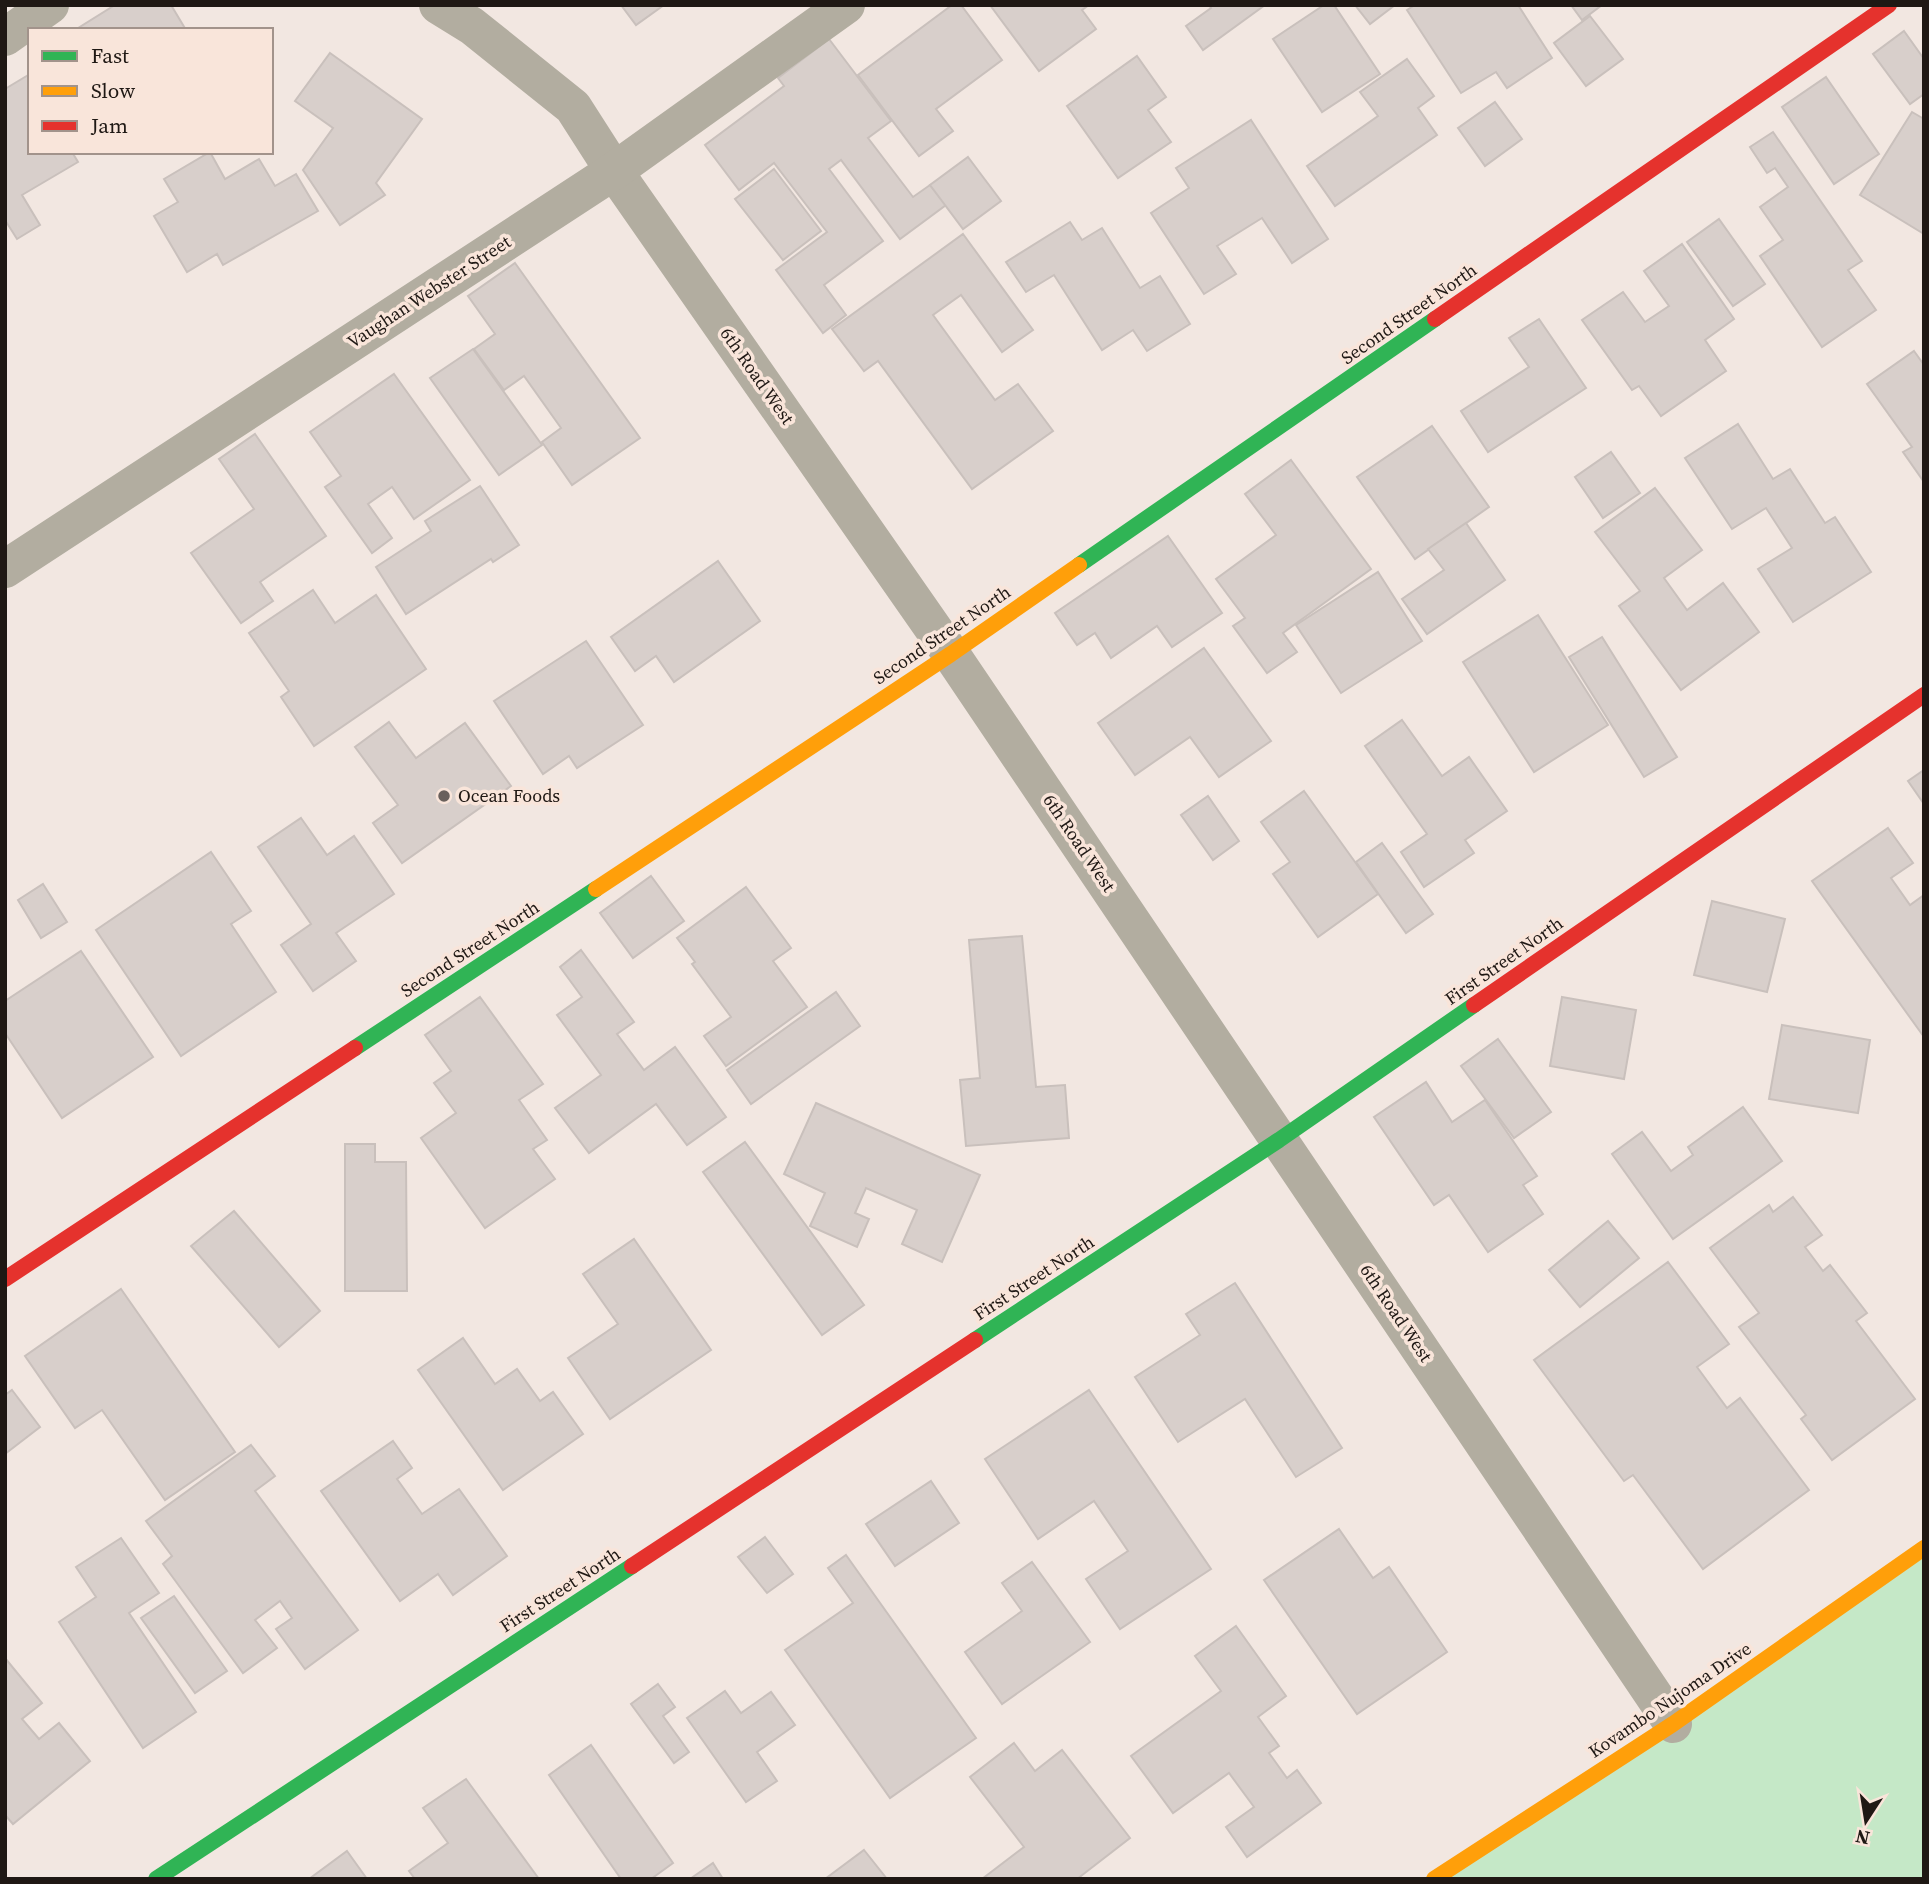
<svg xmlns="http://www.w3.org/2000/svg" width="1929" height="1884" font-family="'Source Serif 4',serif">
	<rect width="100%" height="100%" fill="#f2e7e1"/>
	<path fill="#c5e8c7" d="M1924 1548V1879H1434Z"/>
	<g fill="#d8cfcb" stroke="#c9c0bc" stroke-width="2">
		<path d="M115 5H171L186 30H75Z"/>
		<path d="M621 5H664L636 25Z"/>
		<path d="M952 5H961L1002 60 936 109 953 131 919 156 858 75Z"/>
		<path d="M990 5H1089L1082 10 1096 29 1039 71Z"/>
		<path d="M1209 5H1265L1203 50 1186 26 1211 8Z"/>
		<path d="M1324 5H1334L1380 74 1322 112 1273 39Z"/>
		<path d="M1355 5H1395L1370 24Z"/>
		<path d="M1415 5H1518L1552 58 1507 88 1496 72 1461 93 1407 10Z"/>
		<path d="M1571 5H1602L1582 20Z"/>
		<path d="M1590 16 1623 59 1586 86 1554 43Z"/>
		<path d="M1904 31 1924 59V94L1910 104 1873 54Z"/>
		<path d="M829 39 891 121 868 138 913 197 930 185 946 205 900 239 841 160 829 169 883 241 824 285 846 315 823 333 776 270 827 232 774 163 739 190 705 145 784 86 778 78Z"/>
		<path d="M330 53 422 119 376 183 385 195 340 225 303 170 333 128 295 101Z"/>
		<path d="M1137 56 1166 97 1148 110 1171 142 1118 178 1067 106Z"/>
		<path d="M1407 59 1434 96 1418 108 1437 135 1335 206 1307 166 1378 116 1360 92Z"/>
		<path d="M30 74V152H72L78 162 22 195 40 225 17 239 5 220V89Z"/>
		<path d="M1826 77 1879 154 1834 184 1782 107Z"/>
		<path d="M1495 102 1522 139 1485 166 1458 128Z"/>
		<path d="M1912 112 1924 119V234L1860 195Z"/>
		<path d="M1251 120 1328 239 1292 263 1262 218 1217 246 1236 274 1204 294 1151 213 1189 188 1176 168Z"/>
		<path d="M1773 132 1862 261 1848 270 1876 310 1822 347 1760 256 1783 240 1760 207 1788 187 1775 168 1767 173 1750 147Z"/>
		<path d="M210 152 225 179 259 159 275 186 296 174 318 211 223 265 217 254 187 272 154 216 178 202 164 179Z"/>
		<path d="M968 157 1001 201 963 229 930 185Z"/>
		<path d="M774 169 821 231 783 260 735 199Z"/>
		<path d="M1719 219 1765 284 1733 306 1687 242Z"/>
		<path d="M1070 222 1082 240 1102 228 1140 288 1160 276 1190 324 1147 351 1133 330 1102 350 1054 275 1026 292 1006 262Z"/>
		<path d="M963 234 1033 330 1002 352 961 295 933 315 995 400 1018 384 1053 431 972 489 878 361 864 371 832 329Z"/>
		<path d="M1682 244 1734 319 1705 340 1726 371 1661 416 1639 386 1632 390 1582 320 1623 292 1645 322 1669 306 1644 271Z"/>
		<path d="M515 263 640 438 572 485 542 442 561 428 524 376 504 390 474 349 495 334 468 296Z"/>
		<path d="M1539 319 1586 388 1488 452 1461 411 1529 367 1509 338Z"/>
		<path d="M473 349 542 445 499 475 430 378Z"/>
		<path d="M1914 351 1924 365V482L1903 452 1912 447 1867 384Z"/>
		<path d="M394 374 470 480 414 519 392 487 368 504 392 538 372 553 325 487 341 476 310 432Z"/>
		<path d="M1738 424 1773 479 1790 469 1825 523 1835 517 1871 572 1793 622 1758 569 1792 548 1766 508 1732 529 1685 458Z"/>
		<path d="M1432 426 1489 507 1415 559 1357 477Z"/>
		<path d="M255 434 326 536 260 582 273 601 241 623 191 553 254 509 219 459Z"/>
		<path d="M1611 452 1640 493 1603 518 1575 477Z"/>
		<path d="M1291 460 1371 569 1283 633 1297 652 1267 673 1233 626 1245 618 1216 579 1276 535 1245 494Z"/>
		<path d="M480 486 519 545 493 562 491 559 406 614 376 567 431 531 425 521Z"/>
		<path d="M1655 488 1702 550 1664 578 1687 610 1723 583 1759 632 1681 690 1619 606 1640 591 1595 532Z"/>
		<path d="M1466 523 1505 580 1427 634 1402 599 1444 570 1428 549Z"/>
		<path d="M1168 536 1222 613 1172 647 1157 626 1111 658 1095 633 1077 645 1055 613Z"/>
		<path d="M718 561 760 621 674 682 656 656 635 671 611 637Z"/>
		<path d="M1378 572 1422 641 1341 693 1296 625Z"/>
		<path d="M313 590 335 623 376 595 426 669 314 746 281 697 289 691 249 633Z"/>
		<path d="M1538 615 1608 725 1534 772 1463 662Z"/>
		<path d="M1602 637 1677 757 1644 777 1569 657Z"/>
		<path d="M586 641 643 725 577 768 569 756 543 774 494 701Z"/>
		<path d="M1204 648 1271 741 1219 777 1190 737 1135 775 1098 723Z"/>
		<path d="M1402 720 1442 776 1469 757 1507 811 1465 840 1474 853 1424 887 1401 852 1427 834 1365 746Z"/>
		<path d="M389 722 416 758 465 723 511 786 402 863 373 823 398 805 355 747Z"/>
		<path d="M1924 770V804L1908 781Z"/>
		<path d="M1304 791 1378 894 1318 937 1273 874 1290 862 1261 822Z"/>
		<path d="M1208 796 1239 841 1213 860 1181 815Z"/>
		<path d="M301 818 327 855 354 836 394 894 336 933 356 961 313 991 281 945 311 924 258 847Z"/>
		<path d="M1888 828 1913 863 1891 878 1910 905 1924 895V1037L1812 881Z"/>
		<path d="M1382 843 1433 914 1406 933 1356 862Z"/>
		<path d="M211 852 251 911 231 924 276 992 181 1056 96 930Z"/>
		<path d="M651 876 684 921 633 958 600 913Z"/>
		<path d="M43 884 67 922 41 938 18 900Z"/>
		<path d="M746 887 791 948 773 961 807 1007 726 1066 704 1036 731 1017 692 964 695 962 677 938Z"/>
		<path d="M1712 901 1785 919 1767 992 1694 975Z"/>
		<path d="M1022 936 1036 1087 1065 1085 1069 1138 966 1146 960 1080 980 1078 969 940Z"/>
		<path d="M581 950 634 1022 617 1034 644 1070 675 1047 726 1117 687 1145 656 1104 589 1153 555 1108 601 1075 557 1015 582 997 560 967Z"/>
		<path d="M81 951 153 1057 62 1118 5 1033V1001Z"/>
		<path d="M836 992 860 1026 751 1104 727 1070Z"/>
		<path d="M480 997 543 1084 519 1100 547 1140 533 1149 555 1179 485 1228 421 1138 456 1113 434 1083 451 1071 425 1035Z"/>
		<path d="M1562 997 1636 1010 1624 1079 1550 1066Z"/>
		<path d="M1782 1025 1870 1040 1858 1113 1769 1099Z"/>
		<path d="M1498 1039 1551 1112 1514 1138 1461 1066Z"/>
		<path d="M1426 1082 1452 1122 1485 1100 1537 1176 1523 1185 1543 1214 1488 1252 1449 1195 1434 1205 1374 1117Z"/>
		<path d="M816 1103 980 1175 942 1262 902 1244 917 1210 866 1188 855 1213 869 1219 857 1247 810 1226 825 1193 784 1174Z"/>
		<path d="M1743 1107 1782 1161 1673 1239 1612 1154 1642 1132 1671 1171 1693 1155 1688 1147Z"/>
		<path d="M745 1142 864 1305 822 1335 703 1172Z"/>
		<path d="M345 1144H375V1162H406L407 1291H345Z"/>
		<path d="M1793 1197 1822 1235 1805 1247 1823 1271 1830 1265 1867 1313 1856 1321 1915 1399 1832 1460 1801 1419 1806 1415 1739 1327 1759 1313 1710 1248 1769 1205 1773 1212Z"/>
		<path d="M234 1211 320 1311 279 1347 191 1246Z"/>
		<path d="M1608 1221 1639 1258 1580 1307 1549 1270Z"/>
		<path d="M634 1239 711 1350 610 1419 568 1358 618 1324 583 1274Z"/>
		<path d="M1668 1262 1729 1344 1697 1367 1727 1408 1740 1398 1809 1490 1703 1569 1633 1475 1624 1481 1534 1360Z"/>
		<path d="M1235 1283 1342 1448 1296 1477 1245 1399 1178 1442 1135 1377 1200 1335 1186 1314Z"/>
		<path d="M121 1289 235 1452 165 1500 102 1410 75 1428 25 1356Z"/>
		<path d="M463 1338 495 1384 517 1369 540 1401 553 1392 583 1434 503 1490 418 1370Z"/>
		<path d="M12 1390 40 1427 5 1454V1395Z"/>
		<path d="M1089 1390 1211 1569 1120 1629 1086 1579 1128 1551 1094 1501 1038 1539 985 1459Z"/>
		<path d="M393 1441 412 1468 397 1479 422 1514 459 1489 507 1556 453 1595 438 1574 400 1601 321 1491Z"/>
		<path d="M251 1445 275 1476 255 1491 358 1630 305 1669 276 1629 292 1618 280 1601 255 1620 277 1648 243 1673 163 1564 172 1556 146 1521Z"/>
		<path d="M931 1481 959 1523 895 1566 866 1524Z"/>
		<path d="M1339 1529 1373 1578 1389 1567 1447 1652 1357 1714 1264 1580Z"/>
		<path d="M765 1537 793 1574 767 1593 738 1557Z"/>
		<path d="M121 1538 159 1593 129 1613 196 1712 143 1748 59 1622 96 1597 76 1567Z"/>
		<path d="M846 1555 976 1738 890 1798 785 1650 853 1603 828 1568Z"/>
		<path d="M1032 1562 1090 1642 1002 1704 965 1652 1022 1611 1002 1583Z"/>
		<path d="M174 1596 227 1671 195 1693 141 1618Z"/>
		<path d="M1236 1626 1286 1696 1258 1717 1279 1746 1269 1753 1287 1778 1297 1770 1321 1803 1247 1857 1226 1827 1254 1807 1229 1773 1173 1813 1131 1756 1221 1691 1195 1656Z"/>
		<path d="M5 1658 42 1703 22 1719 39 1739 59 1723 90 1761 13 1824 5 1815Z"/>
		<path d="M658 1684 675 1707 663 1716 689 1752 674 1763 631 1704Z"/>
		<path d="M725 1691 741 1713 771 1692 795 1725 757 1752 777 1781 746 1802 687 1718Z"/>
		<path d="M1014 1743 1035 1771 1062 1750 1130 1838 1077 1879H982L1024 1847 970 1777Z"/>
		<path d="M591 1745 673 1863 651 1879H621L549 1775Z"/>
		<path d="M466 1779 539 1879H415L409 1871 448 1843 423 1808Z"/>
		<path d="M864 1850 887 1879H825Z"/>
		<path d="M347 1851 367 1879H309Z"/>
		<path d="M713 1863 723 1879H690Z"/>
	</g>
	<g fill="none" stroke-linecap="round" stroke-linejoin="round">
		<g stroke="#b2ada0" stroke-width="38">
			<path d="M438 5 472 26 573 107 614 171 951 654 1673 1724"/>
			<path d="M5 37 50 5"/>
			<path d="M5 569 614 171 846 5"/>
		</g>
		<g stroke="#30b455" stroke-width="16">
			<path d="M1079 565 1435 319"/>
			<path d="M355 1048 596 889"/>
			<path d="M975 1340 1279 1140 1474 1005"/>
			<path d="M156 1879 632 1566"/>
		</g>
		<g stroke="#ff9f0a" stroke-width="16">
			<path d="M596 889 951 654 1079 565"/>
			<path d="M1434 1879 1673 1724 1924 1548"/>
		</g>
		<g stroke="#e5322d" stroke-width="16">
			<path d="M1435 319 1889 5"/>
			<path d="M1474 1005 1924 695"/>
			<path d="M5 1279 355 1048"/>
			<path d="M632 1566 975 1340"/>
		</g>
	</g>
	<circle fill="#69605c" stroke="#f9e5da" stroke-width="2.5" cx="444" cy="796" r="7"/>
	<g text-anchor="middle" stroke-width="7" stroke-linejoin="round" paint-order="stroke">
		<g font-size="18" fill="#1f1814" stroke="#f9e5da">
			<text transform="translate(429 292) rotate(-33)" y="6">Vaughan Webster Street</text>
			<text transform="translate(1409 314) rotate(-35)" y="6">Second Street North</text>
			<text transform="translate(757 376) rotate(55)" y="6">6th Road West</text>
			<text transform="translate(942 635) rotate(-34)" y="6">Second Street North</text>
			<text transform="translate(1079 843) rotate(56)" y="6">6th Road West</text>
			<text transform="translate(470 949) rotate(-33)" y="6">Second Street North</text>
			<text transform="translate(1504 961) rotate(-35)" y="6">First Street North</text>
			<text transform="translate(1034 1278) rotate(-33)" y="6">First Street North</text>
			<text transform="translate(1396 1313) rotate(56)" y="6">6th Road West</text>
			<text transform="translate(560 1590) rotate(-33)" y="6">First Street North</text>
			<text transform="translate(1670 1700) rotate(-34)" y="6">Kovambo Nujoma Drive</text>
		</g>
		<g font-size="18" fill="#1f1814" stroke="#f9e5da" text-anchor="start">
			<text x="458" y="802">Ocean Foods</text>
		</g>
	</g>
	<rect width="1929" height="1884" fill="none" stroke="#1f1814" stroke-width="14"/>
	<rect x="28" y="28" width="245" height="126" fill="#f9e5da" stroke="#a2938b" stroke-width="2"/>
	<rect x="42" y="51" width="35" height="10" fill="#30b455" stroke="#a2938b" stroke-width="2"/>
	<text x="91" y="63" font-size="21" fill="#1f1814">Fast</text>
	<rect x="42" y="86" width="35" height="10" fill="#ff9f0a" stroke="#a2938b" stroke-width="2"/>
	<text x="91" y="98" font-size="21" fill="#1f1814">Slow</text>
	<rect x="42" y="121" width="35" height="10" fill="#e5322d" stroke="#a2938b" stroke-width="2"/>
	<text x="91" y="133" font-size="21" fill="#1f1814">Jam</text>
	<g transform="translate(1866 1821) rotate(192)" stroke="#f9e5da" stroke-width="5" paint-order="stroke">
	<path d="M0-5L12 26L0 18L-12 26Z" fill="#1f1814"/>
	<text y="-10" font-size="19" font-weight="bold" text-anchor="middle" fill="#1f1814">N</text>
	</g>
</svg>
